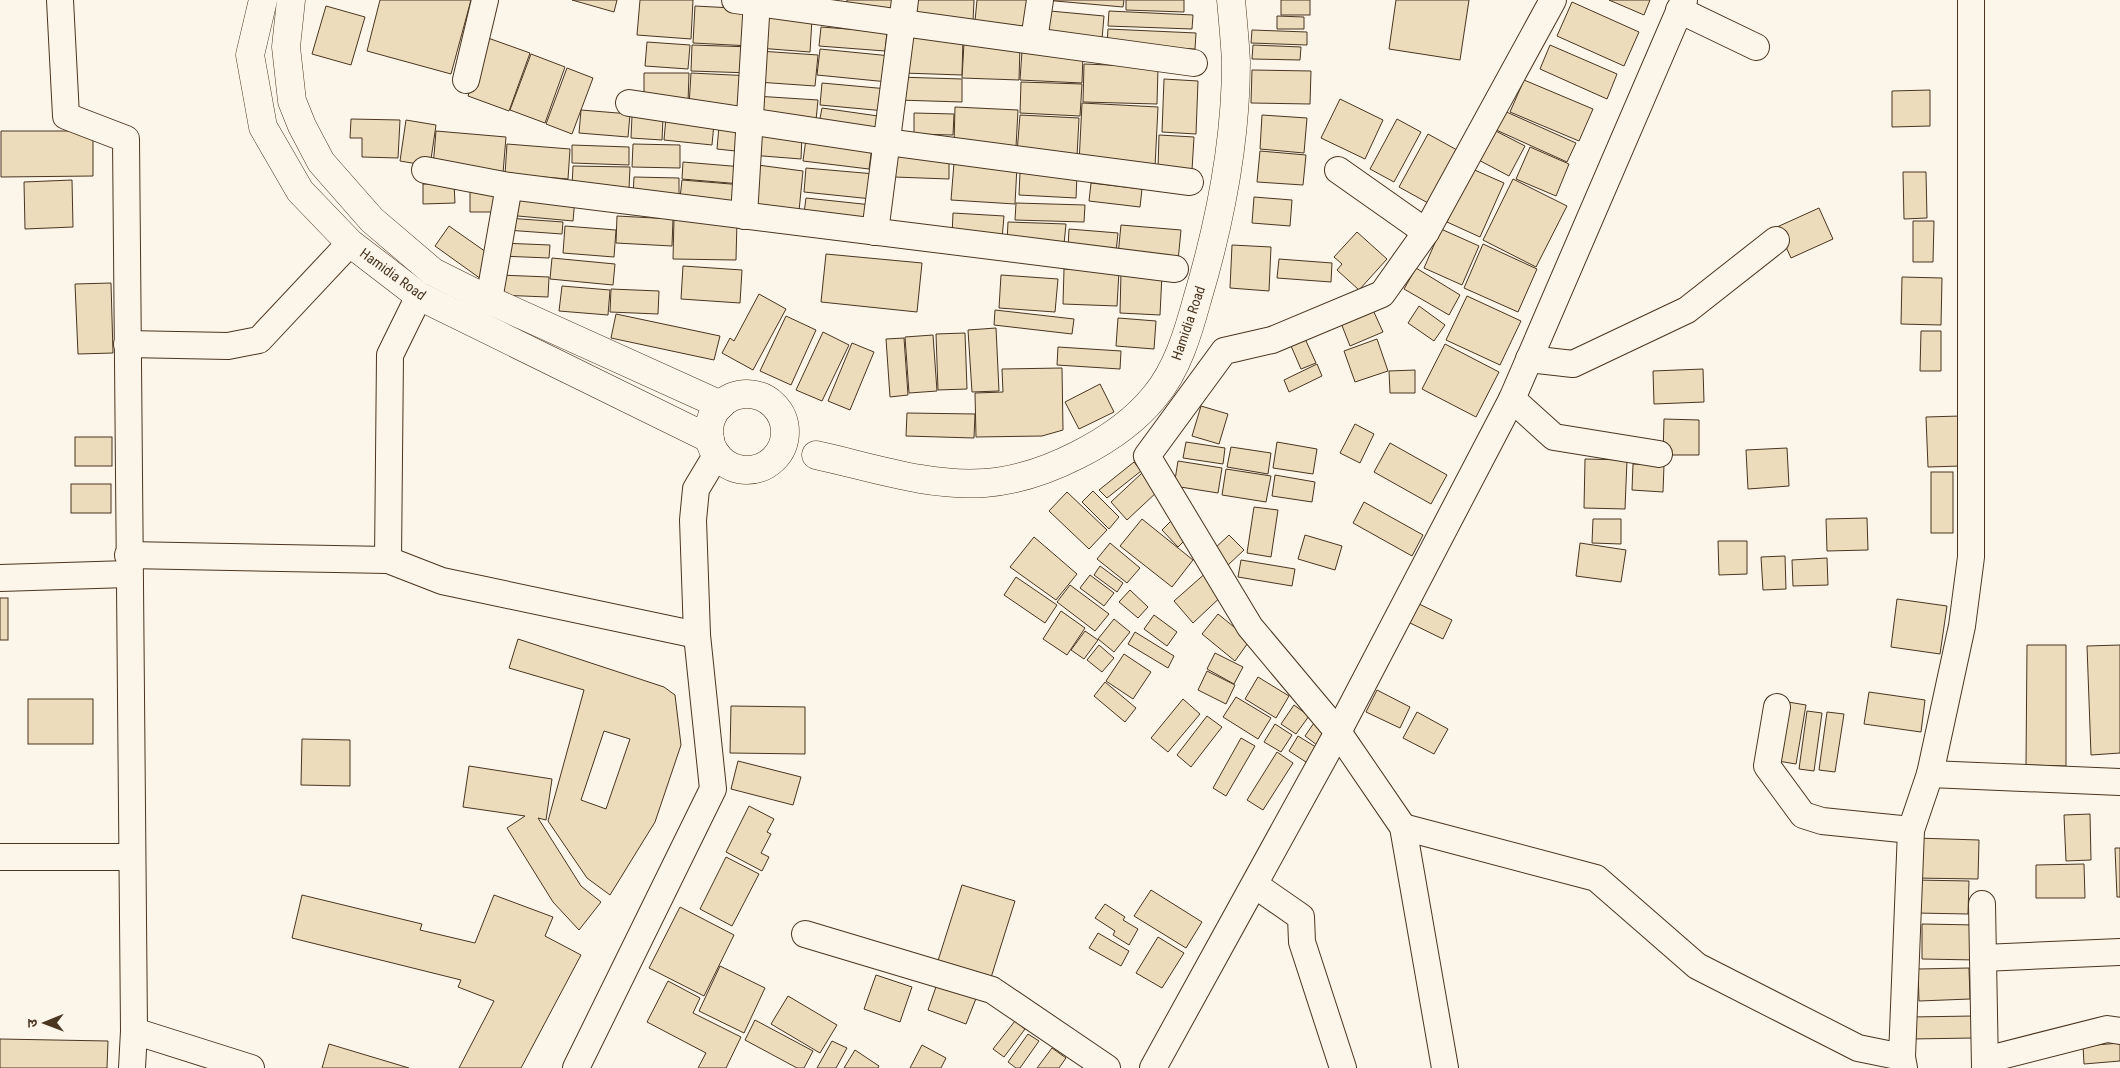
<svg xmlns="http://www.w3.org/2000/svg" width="2120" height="1068" font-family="'Roboto Condensed','Noto Sans Devanagari',sans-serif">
	<rect width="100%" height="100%" fill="#fbf6e9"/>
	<g fill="#ecdcbc" stroke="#4a3520" fill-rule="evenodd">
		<path d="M380 0H471L451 74 367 51Z"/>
		<path d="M572 0H617L614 12Z"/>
		<path d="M640 0H693L691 39 637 35Z"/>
		<path d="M847 0H898L897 12 846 7Z"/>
		<path d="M911 0H974L973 21 910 17Z"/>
		<path d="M977 0H1033L1030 27 975 21Z"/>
		<path d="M1044 0H1124L1123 7Z"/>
		<path d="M1126 0H1184V12L1126 10Z"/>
		<rect x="1281" y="0" width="29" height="15"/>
		<path d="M1396 0H1469L1460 60 1389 49Z"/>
		<path d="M1609 0H1650L1644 15Z"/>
		<path d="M1572 2 1639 32 1624 66 1557 36Z"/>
		<path d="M326 6 365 17 351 65 312 54Z"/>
		<path d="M695 6 752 9 751 46 693 43Z"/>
		<path d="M1050 11 1104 16 1102 39 1048 34Z"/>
		<path d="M1109 11 1193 15 1192 29 1108 26Z"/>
		<path d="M760 16 812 19 810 52 758 48Z"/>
		<path d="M1277 16 1304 17V29H1277Z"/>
		<path d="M821 27 887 32 885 51 819 46Z"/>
		<path d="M1108 29 1196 33 1195 49 1107 45Z"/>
		<path d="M1252 30 1307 32V45L1251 43Z"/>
		<path d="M905 35 963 37 962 75 903 73Z"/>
		<path d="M488 38 530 53 509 111 468 96Z"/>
		<path d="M647 42 690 45 688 69 645 66Z"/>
		<path d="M964 43 1020 45 1019 80 962 78Z"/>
		<path d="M692 45 752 47 751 73 691 71Z"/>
		<path d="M1253 45 1301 47 1300 60 1252 59Z"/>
		<path d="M1550 45 1617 74 1607 99 1540 69Z"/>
		<path d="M820 49 891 56 888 82 817 75Z"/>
		<path d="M759 51 818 55 815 86 757 82Z"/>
		<path d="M1022 51 1083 54 1082 83 1020 80Z"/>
		<path d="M531 54 565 67 545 123 510 110Z"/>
		<path d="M1084 64 1158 67 1157 104 1083 102Z"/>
		<path d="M567 68 593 78 572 134 546 124Z"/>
		<path d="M1252 70 1311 71 1310 104 1251 103Z"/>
		<path d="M644 73H689L688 103 644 102Z"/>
		<path d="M691 73 752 76 750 110 689 106Z"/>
		<path d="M898 77 962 79V102L898 100Z"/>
		<path d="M1164 79 1198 81 1196 134 1162 132Z"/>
		<path d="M1524 80 1593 109 1579 141 1510 112Z"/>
		<path d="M1021 82 1082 84 1080 116 1020 113Z"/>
		<path d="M822 83 888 89 885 111 820 105Z"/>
		<path d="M1930 90V126L1892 127V91Z"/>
		<path d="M755 96 818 100 816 120 753 116Z"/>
		<path d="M1340 99 1383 120 1365 159 1321 138Z"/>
		<path d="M1082 103 1158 107 1155 167 1079 163Z"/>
		<path d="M955 107 1018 110 1016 147 954 144Z"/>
		<path d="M822 108 885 117 883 133 819 124Z"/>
		<path d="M581 110 630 114 628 137 579 133Z"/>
		<path d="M1502 110 1576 143 1567 162 1494 129Z"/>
		<path d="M914 113 954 114 953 135 914 134Z"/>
		<path d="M1020 115 1079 118 1077 156 1017 153Z"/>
		<path d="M1262 115 1307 118 1304 153 1260 149Z"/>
		<path d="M632 116 663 118 662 140 631 138Z"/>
		<path d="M666 117 714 123 712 145 664 140Z"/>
		<path d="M351 119 400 120 398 158 362 157V138H350Z"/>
		<path d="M1397 119 1421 132 1394 182 1370 169Z"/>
		<path d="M406 120 436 125 430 166 400 161Z"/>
		<path d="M719 126 747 129 745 152 717 149Z"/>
		<path d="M1486 126 1525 146 1509 176 1471 156Z"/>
		<path d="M1 131H93V176L1 177Z"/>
		<path d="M436 131 506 137 503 173 433 167Z"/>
		<path d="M752 131 802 135 801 159 750 155Z"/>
		<path d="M1428 134 1457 150 1428 203 1399 187Z"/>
		<path d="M1159 135 1194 137 1192 170 1158 169Z"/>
		<path d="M806 139 872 147 869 169 803 161Z"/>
		<path d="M507 144 570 149 568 179 505 174Z"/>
		<path d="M633 144 680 145V168L632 167Z"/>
		<path d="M572 145 629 147V165L572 163Z"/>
		<path d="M1530 147 1569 164 1556 196 1516 179Z"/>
		<path d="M1260 151 1306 155 1303 185 1257 182Z"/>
		<path d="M896 156 949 158V179L894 177Z"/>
		<path d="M683 162 743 167 741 184 682 179Z"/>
		<path d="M954 163 1017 166 1015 204 951 200Z"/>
		<path d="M750 164 803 171 799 211 746 204Z"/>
		<path d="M573 166 630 167 629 189 572 187Z"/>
		<path d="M806 168 875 174 872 199 804 192Z"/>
		<path d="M1470 168 1504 183 1480 237 1447 222Z"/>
		<path d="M1020 172 1077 175 1076 198 1019 195Z"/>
		<path d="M1903 172H1926L1927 218 1904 219Z"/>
		<path d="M634 177 679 178V196H633Z"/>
		<path d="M1513 179 1567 206 1536 267 1483 240Z"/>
		<path d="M72 180 73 227 25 229 24 182Z"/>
		<path d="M682 180 743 185 742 204 680 198Z"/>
		<path d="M1091 183 1142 189 1140 207 1089 201Z"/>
		<path d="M423 184H454L455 203 423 204Z"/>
		<path d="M470 189 504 190 503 212H470Z"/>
		<path d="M510 191 575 198 573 221 507 215Z"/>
		<path d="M1254 197 1292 200 1290 226 1252 223Z"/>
		<path d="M806 198 872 205 870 220 804 213Z"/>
		<path d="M1016 203 1085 205 1084 222 1015 220Z"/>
		<path d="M1819 208 1833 239 1791 258 1777 227Z"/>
		<path d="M953 213 1004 216 1002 239 952 236Z"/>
		<path d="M617 216 673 219 672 246 616 243Z"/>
		<path d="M507 218 563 222 562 234 506 230Z"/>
		<path d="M674 218 737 220 736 260 673 259Z"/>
		<path d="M1913 221H1934L1933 262H1913Z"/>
		<path d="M1008 222 1066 224 1064 244 1007 242Z"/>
		<path d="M1121 225 1181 230 1178 261 1118 255Z"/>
		<path d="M449 226 496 259 481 279 435 246Z"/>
		<path d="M565 226 616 230 614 257 563 253Z"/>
		<path d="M1069 229 1118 233 1116 252 1068 248Z"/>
		<path d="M1441 229 1479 246 1462 285 1424 268Z"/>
		<path d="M1357 232 1387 259 1359 290 1337 270 1342 264 1334 257Z"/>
		<path d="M501 243 550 245 549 258 500 256Z"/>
		<path d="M1483 244 1537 269 1518 312 1464 288Z"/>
		<path d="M1232 245 1271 247 1269 291 1230 288Z"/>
		<path d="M826 254 922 263 917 312 821 302Z"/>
		<path d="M552 258 615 264 613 285 550 279Z"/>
		<path d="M1279 259 1332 263 1331 282 1277 278Z"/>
		<path d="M683 266 742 270 740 303 681 299Z"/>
		<path d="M1416 268 1460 295 1449 315 1404 289Z"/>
		<path d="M1064 269 1119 271 1117 306 1063 304Z"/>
		<path d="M1121 272 1162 274 1160 315 1120 313Z"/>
		<path d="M499 275 549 277 548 297 498 295Z"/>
		<path d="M1001 275 1058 279 1055 312 999 308Z"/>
		<path d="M1902 277 1942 278 1941 325 1901 324Z"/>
		<path d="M111 283 113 353 78 354 75 284Z"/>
		<path d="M562 286 610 290 608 315 559 311Z"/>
		<path d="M611 289 659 291 658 314 610 312Z"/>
		<path d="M759 294 786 309 753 370 722 353 730 338 734 341Z"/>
		<path d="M1467 296 1521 321 1500 365 1446 340Z"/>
		<path d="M1419 306 1445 325 1434 341 1408 323Z"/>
		<path d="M995 310 1074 319 1072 334 994 325Z"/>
		<path d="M1373 310 1383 332 1350 346 1341 323Z"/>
		<path d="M616 314 720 336 714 360 611 338Z"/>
		<path d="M786 316 816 330 791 385 760 371Z"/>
		<path d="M1118 318 1156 321 1154 349 1116 346Z"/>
		<path d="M996 328 999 391 972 392 968 330Z"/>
		<path d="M1921 331H1941V371H1920Z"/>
		<path d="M823 332 849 345 822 401 796 390Z"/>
		<path d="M1302 332 1316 363 1301 369 1288 339Z"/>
		<path d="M965 333 967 389 938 390 936 334Z"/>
		<path d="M933 335 937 391 909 393 905 337Z"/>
		<path d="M904 338 908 395 890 397 886 339Z"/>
		<path d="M1377 339 1388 371 1355 382 1344 351Z"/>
		<path d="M852 343 874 352 850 410 828 401Z"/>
		<path d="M1445 344 1499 372 1476 417 1422 389Z"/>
		<path d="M1058 347 1121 351 1120 369 1057 365Z"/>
		<path d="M1317 364 1322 376 1289 392 1284 380Z"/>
		<path d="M1062 368 1063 430 1042 436 976 437 975 393 1003 392 1002 369Z"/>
		<path d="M1703 369 1704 402 1654 404 1653 371Z"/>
		<path d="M1415 370V393H1390L1389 371Z"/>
		<path d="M1100 384 1114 412 1079 429 1065 402Z"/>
		<path d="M1201 406 1228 414 1219 444 1192 436Z"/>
		<path d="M907 413 975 414 974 438 906 436Z"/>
		<path d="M1960 416 1961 466 1928 467 1926 417Z"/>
		<path d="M1664 419 1699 420V455H1663Z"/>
		<path d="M1355 424 1374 434 1360 463 1340 453Z"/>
		<rect x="75" y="437" width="37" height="29"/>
		<path d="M1186 442 1225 448 1223 464 1183 458Z"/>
		<path d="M1277 442 1317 449 1313 474 1273 468Z"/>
		<path d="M1390 443 1447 475 1431 504 1374 472Z"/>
		<path d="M1231 447 1271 453 1268 474 1227 467Z"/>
		<path d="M1787 448 1789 486 1748 489 1746 450Z"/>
		<path d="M1585 459 1627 460 1625 509 1584 508Z"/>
		<path d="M1178 461 1222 468 1218 493 1174 486Z"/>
		<path d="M1134 462 1141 471 1107 498 1099 490Z"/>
		<path d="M1633 464 1664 465 1663 492 1632 490Z"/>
		<path d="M1226 469 1271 476 1266 502 1222 495Z"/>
		<rect x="1931" y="472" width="22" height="61"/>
		<path d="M1142 473 1158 491 1127 520 1111 502Z"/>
		<path d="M1275 475 1315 482 1312 502 1272 496Z"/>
		<rect x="71" y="484" width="40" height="29"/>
		<path d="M1093 491 1119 517 1109 529 1082 502Z"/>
		<path d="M1067 492 1107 530 1089 549 1049 511Z"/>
		<path d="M1364 502 1423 535 1412 556 1353 523Z"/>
		<path d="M1254 507 1278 510 1271 557 1247 553Z"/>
		<path d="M1175 517 1191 534 1178 547 1162 530Z"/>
		<path d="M1867 518 1868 550 1827 551 1826 519Z"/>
		<path d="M1142 519 1193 560 1172 587 1120 546Z"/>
		<path d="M1593 519H1621V544L1592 543Z"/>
		<path d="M1229 535 1244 550 1228 565 1213 550Z"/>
		<path d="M1305 535 1342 546 1335 570 1298 559Z"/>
		<path d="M1034 537 1077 574 1056 600 1010 567Z"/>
		<path d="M1718 541H1747V574L1719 575Z"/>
		<path d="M1110 543 1140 568 1127 583 1097 559Z"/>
		<path d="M1580 543 1626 550 1621 582 1576 576Z"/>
		<path d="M1785 556 1786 589 1763 590 1761 557Z"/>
		<path d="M1827 558 1828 585 1793 586 1792 560Z"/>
		<path d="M1241 560 1295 569 1292 586 1238 577Z"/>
		<path d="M1100 566 1123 583 1117 592 1094 575Z"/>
		<path d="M1208 571 1226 592 1193 623 1174 601Z"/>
		<path d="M1090 575 1114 593 1104 606 1080 588Z"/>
		<path d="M1016 577 1057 605 1045 623 1004 595Z"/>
		<path d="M1070 585 1109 614 1095 631 1057 602Z"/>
		<path d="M1130 590 1148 607 1138 618 1119 602Z"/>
		<rect x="0" y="598" width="8" height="42"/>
		<path d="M1897 599 1947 606 1940 654 1891 647Z"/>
		<path d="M1415 602 1452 620 1443 639 1406 621Z"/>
		<path d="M1061 611 1085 628 1067 655 1043 639Z"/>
		<path d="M1218 614 1250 640 1235 661 1202 634Z"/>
		<path d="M1154 615 1177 632 1167 646 1144 629Z"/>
		<path d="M1114 619 1130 632 1114 652 1098 639Z"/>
		<path d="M1085 631 1098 640 1084 659 1071 650Z"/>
		<path d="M1135 632 1174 656 1168 668 1128 644Z"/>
		<path d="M518 639 664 687 675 695 681 745 655 822 610 895 587 878 548 821 584 690 509 668ZM604 731 630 739 606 809 581 800Z"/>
		<path d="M1099 645 1114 658 1102 672 1087 660Z"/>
		<path d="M2027 645H2066V766L2026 765Z"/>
		<path d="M2120 645V753L2091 755 2087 646Z"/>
		<path d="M1215 653 1243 667 1234 684 1207 669Z"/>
		<path d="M1124 654 1151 672 1133 699 1106 681Z"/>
		<path d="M1207 671 1235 685 1226 704 1198 690Z"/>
		<path d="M1258 677 1289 696 1276 718 1245 699Z"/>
		<path d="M1105 682 1136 708 1125 722 1094 696Z"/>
		<path d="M1377 690 1410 707 1400 728 1366 712Z"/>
		<path d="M1869 692 1925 700 1921 732 1864 724Z"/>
		<path d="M1236 697 1271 718 1258 739 1223 717Z"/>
		<rect x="28" y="699" width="65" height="45"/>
		<path d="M1183 699 1200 714 1168 752 1151 738Z"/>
		<path d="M1782 701 1806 705 1796 764 1772 760Z"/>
		<path d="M1294 705 1309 716 1296 734 1281 724Z"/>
		<path d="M731 706 805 707V754L730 753Z"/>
		<path d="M1807 711 1822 713 1814 771 1799 769Z"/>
		<path d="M1417 712 1448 729 1434 754 1403 738Z"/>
		<path d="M1827 712 1844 714 1835 772 1819 770Z"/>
		<path d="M1207 716 1222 727 1191 767 1177 755Z"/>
		<path d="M1316 720 1332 731 1321 748 1305 736Z"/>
		<path d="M1275 724 1292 735 1281 752 1264 742Z"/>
		<path d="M1298 736 1319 749 1309 764 1289 751Z"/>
		<path d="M1241 738 1255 746 1226 796 1213 788Z"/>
		<path d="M302 739 350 740V786L301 785Z"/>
		<path d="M1277 752 1293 763 1263 810 1247 800Z"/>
		<path d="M738 761 801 777 793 805 731 789Z"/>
		<path d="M469 766 552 779 546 820 538 818 581 886 601 902 579 930 553 902 507 828 525 816 463 807Z"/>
		<path d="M749 806 774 819 767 832 771 834 761 853 769 857 762 871 726 852Z"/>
		<path d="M2090 814 2091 860 2066 861 2064 815Z"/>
		<path d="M1916 838 1979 840 1978 879 1915 878Z"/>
		<path d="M2115 848H2120V897H2117Z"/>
		<path d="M726 857 759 874 732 926 700 909Z"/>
		<path d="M2084 864 2085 898H2036V865Z"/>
		<path d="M1916 880 1969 881 1968 914 1916 913Z"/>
		<path d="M962 885 1015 901 989 984 936 967Z"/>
		<path d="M1151 890 1202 922 1186 948 1134 916Z"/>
		<path d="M302 895 422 924 420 930 475 943 494 895 553 917 545 936 581 955 521 1068H459L494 1001 458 987 461 980 292 938Z"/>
		<path d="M1105 904 1125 917 1123 920 1138 929 1129 945 1113 935 1115 931 1095 918Z"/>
		<path d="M680 907 734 935 704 996 649 968Z"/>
		<path d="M1922 924 1976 925V960L1922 959Z"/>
		<path d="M1098 933 1129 951 1121 966 1089 948Z"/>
		<path d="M1158 937 1184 953 1162 988 1136 973Z"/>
		<path d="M720 966 765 988 744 1033 699 1011Z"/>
		<path d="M1969 968 1970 999 1919 1001 1918 969Z"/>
		<path d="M876 975 912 987 900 1022 864 1009Z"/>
		<path d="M668 981 700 998 693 1013 741 1037 726 1068H698L706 1053 647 1022Z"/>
		<path d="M938 981 977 996 966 1024 928 1010Z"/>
		<path d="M788 996 837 1025 820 1053 771 1024Z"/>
		<path d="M1973 1016 1974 1038 1910 1039V1017Z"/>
		<path d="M755 1020 813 1051 804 1068H797L745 1040Z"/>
		<path d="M1015 1021 1025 1029 1004 1057 993 1049Z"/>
		<path d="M1028 1034 1039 1041 1020 1068H1016L1008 1062Z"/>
		<path d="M0 1039 108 1041 107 1068H0Z"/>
		<path d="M832 1041 847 1048 836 1068H817Z"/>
		<path d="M2120 1043V1061L2084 1064 2083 1046Z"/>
		<path d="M329 1044 409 1068H322Z"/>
		<path d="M922 1045 946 1058 941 1068H910Z"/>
		<path d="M1052 1048 1066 1058 1059 1068H1037Z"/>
		<path d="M855 1050 879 1066 878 1068H844Z"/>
	</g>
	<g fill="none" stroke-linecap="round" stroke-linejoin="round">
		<g stroke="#4a3520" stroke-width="28">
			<g id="minor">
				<path d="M60 0 66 116 126 139 134 1031 132 1068"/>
				<path d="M735 0 1194 63"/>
				<path d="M1679 10 1756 47"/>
				<path d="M1034 40 1040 0"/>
				<path d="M466 80 485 0"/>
				<path d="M629 103 887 142 1190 182"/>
				<path d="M425 170 509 186 1175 269"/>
				<path d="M1338 170 1426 232"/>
				<path d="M744 216 757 0"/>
				<path d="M875 232 905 0"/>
				<path d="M489 300 509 186"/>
				<path d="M127 344 228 346 259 340 350 243"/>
				<path d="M1529 359 1573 364 1687 310 1776 240"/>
				<path d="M1512 399 1554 437 1659 454"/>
				<path d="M128 555 388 560 442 581 697 635"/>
				<path d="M388 560 390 355 419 296"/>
				<path d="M0 578 128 574"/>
				<path d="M1777 707 1767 766 1803 815 1822 821 1911 830"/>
				<path d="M1930 774 2120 782"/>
				<path d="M1403 827 1596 878 1697 966 1858 1048 1902 1057"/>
				<path d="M0 857H132"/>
				<path d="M1255 885 1301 917 1302 942 1343 1068"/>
				<path d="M1982 904 1985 1068"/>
				<path d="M805 934 992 990 1107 1068"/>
				<path d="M1983 958 2120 952"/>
				<path d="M134 1031 251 1068"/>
				<path d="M1985 1060 2107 1029 2120 1031"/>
				<path d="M576 1068 713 789 697 635 693 520 696 489 717 454"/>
				<path d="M1153 1068 1338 732 1512 399 1684 0"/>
				<path d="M1445 1068 1403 827 1338 732 1250 627 1147 456 1224 351 1272 340 1382 294 1426 232 1553 0"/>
				<path d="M1904 1068 1902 1057 1911 830 1930 774 1962 626 1971 557V0"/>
			</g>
		</g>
		<g stroke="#4a3520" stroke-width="29">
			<g id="major">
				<path d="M263 0 250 55 263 127 300 191 350 243 419 296 710 439"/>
				<path d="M291 0 286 47 292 101 302 126 321 162 372 220 433 272 489 300 721 405"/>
				<circle cx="747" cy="432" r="38"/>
				<path d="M816 455C871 467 928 487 985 483 1042 479 1119 441 1155 396 1177 370 1188 333 1197 300 1220 223 1236 143 1236 62 1235 42 1233 21 1231 0"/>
			</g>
		</g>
		<use href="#minor" stroke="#fbf6e9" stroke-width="26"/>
		<use href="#major" stroke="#fbf6e9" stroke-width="28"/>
	</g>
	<g text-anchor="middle" stroke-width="4" stroke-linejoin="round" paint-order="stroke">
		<g font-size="14" fill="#4a3520" stroke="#fbf6e9">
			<text transform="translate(393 274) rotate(36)" y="5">Hamidia Road</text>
			<text transform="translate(1188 323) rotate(-71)" y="5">Hamidia Road</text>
		</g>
	</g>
	<g transform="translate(45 1023) rotate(269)" stroke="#fbf6e9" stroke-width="4" paint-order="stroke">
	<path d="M0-4L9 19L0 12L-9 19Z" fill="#4a3520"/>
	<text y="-8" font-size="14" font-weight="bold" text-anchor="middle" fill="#4a3520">उ</text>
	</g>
</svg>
